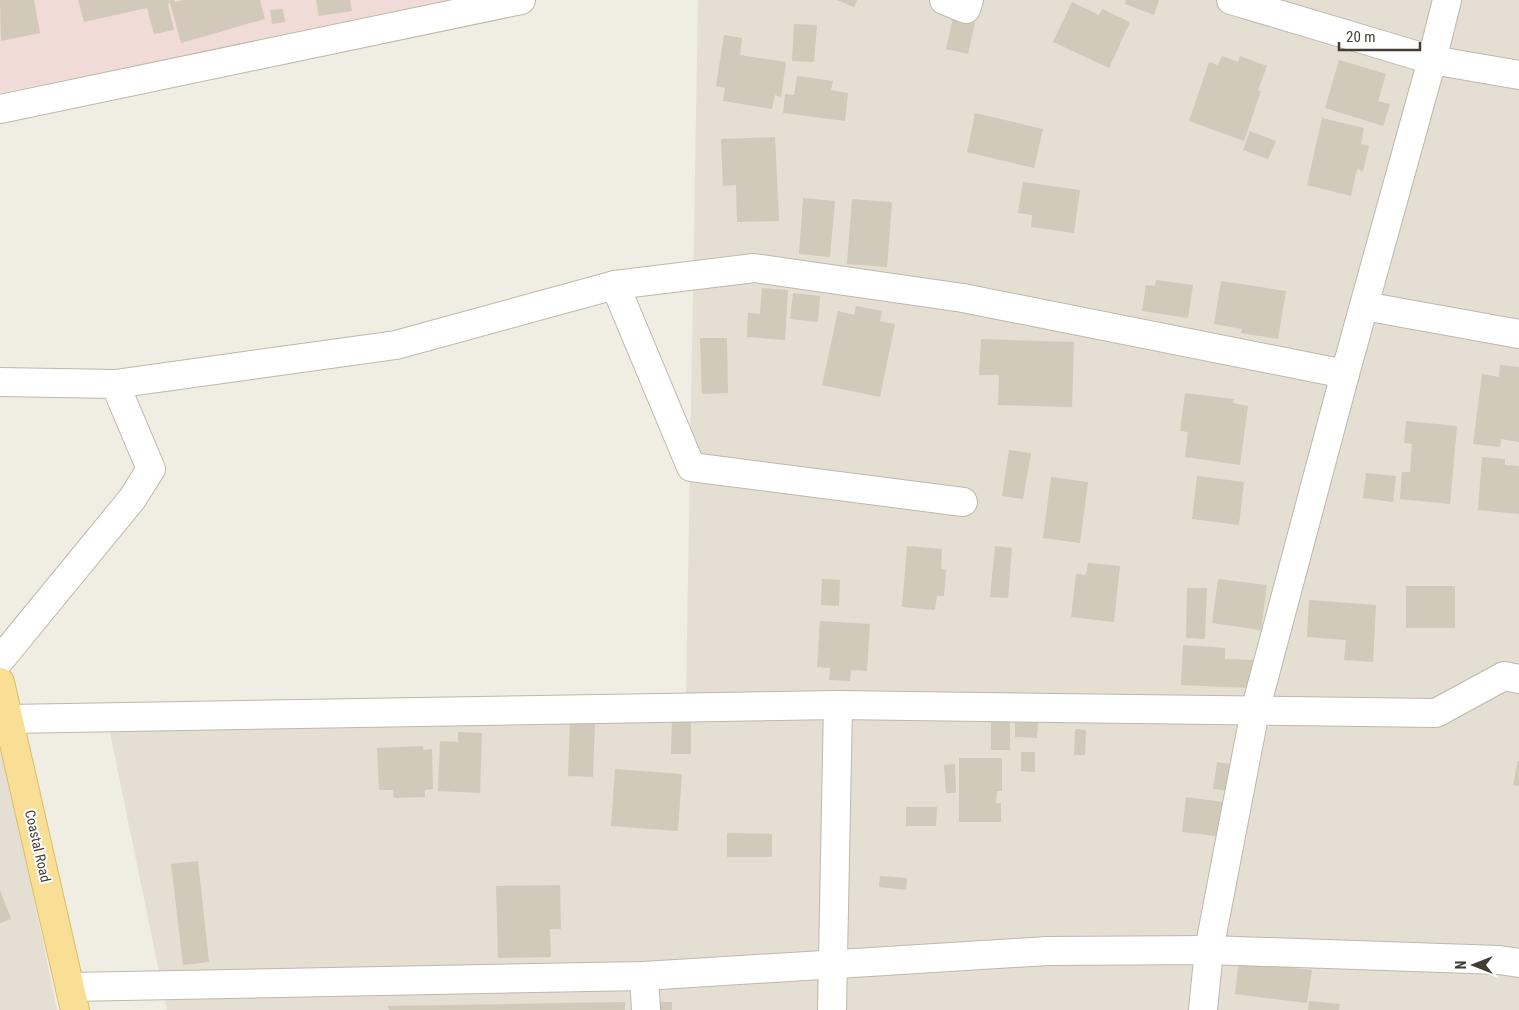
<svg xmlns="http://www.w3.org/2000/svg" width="1519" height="1010" font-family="'Roboto Condensed',sans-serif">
	<rect width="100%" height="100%" fill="#f0ede3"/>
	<g fill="#e4dfd2">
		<path d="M698 0H1519V1010H167L106 714 686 695Z"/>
		<path d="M0 734 57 1010H0Z"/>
	</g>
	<path fill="#f1dbd7" d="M0 0H460L0 93Z"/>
	<g fill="#d1c9b9">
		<path d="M0 0H34L40 33 1 41Z"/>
		<path d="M78 0H174L175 2 183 0H260L265 19 181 43 170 3 168 4 174 30 154 34 147 8 84 22Z"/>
		<path d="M316 0H350L352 11 319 16Z"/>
		<path d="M837 0H857L854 7Z"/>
		<path d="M1126 0H1159L1154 15 1125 4Z"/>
		<path d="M1072 2 1099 15 1102 9 1130 22 1109 68 1053 42Z"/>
		<path d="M283 9 285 22 272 24 270 10Z"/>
		<path d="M953 18 975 23 968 54 946 49Z"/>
		<path d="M794 24 817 25 814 62 792 61Z"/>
		<path d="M724 35 742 38 740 55 786 62 781 97 775 95 772 109 723 101 725 88 716 86Z"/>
		<path d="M1222 56 1238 62 1240 56 1267 66 1258 90 1261 91 1244 141 1189 121 1209 62 1218 65Z"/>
		<path d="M1339 60 1386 74 1378 101 1390 104 1383 126 1325 108Z"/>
		<path d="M797 76 833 81 831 90 848 93 845 121 783 113 785 94 794 95Z"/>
		<path d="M975 113 1043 129 1034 168 967 152Z"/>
		<path d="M1322 118 1364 128 1361 144 1369 146 1363 171 1357 169 1351 196 1307 185Z"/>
		<path d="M1250 131 1276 141 1268 159 1243 150Z"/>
		<path d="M775 137 779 221 737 222 736 185 723 186 721 139Z"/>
		<path d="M1023 182 1080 190 1074 233 1031 227 1032 215 1018 213Z"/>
		<path d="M803 198 835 201 830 257 799 254Z"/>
		<path d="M852 199 892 202 887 267 847 264Z"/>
		<path d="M1156 280 1193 285 1188 318 1142 311 1146 285 1155 286Z"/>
		<path d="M1221 281 1286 291 1278 339 1241 333 1242 329 1214 324Z"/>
		<path d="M762 288 788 290 785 340 747 337 748 313 760 314Z"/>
		<path d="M793 293 820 296 818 322 790 319Z"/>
		<path d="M856 306 882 311 880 321 895 324 880 397 822 385 838 311 854 315Z"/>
		<path d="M700 338H727L728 393 702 394Z"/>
		<path d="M981 339 1074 342 1072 407 998 405 999 375H979Z"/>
		<path d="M1500 365 1519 367V442L1501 439 1500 447 1473 444 1482 374 1499 377Z"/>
		<path d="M1185 393 1234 399 1233 403 1248 406 1240 465 1185 457 1188 432 1180 431Z"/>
		<path d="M1406 421 1457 426 1450 504 1400 499 1402 472H1410L1412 444 1404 443Z"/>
		<path d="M1009 450 1031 453 1023 499 1002 496Z"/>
		<path d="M1482 457 1505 459V465L1519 466V514L1478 510Z"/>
		<path d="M1366 473 1396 476 1393 502 1363 498Z"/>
		<path d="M1197 476 1244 482 1239 525 1192 519Z"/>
		<path d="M1051 477 1088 482 1080 543 1043 538Z"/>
		<path d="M907 546 942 549 941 569 946 570 944 596H937L935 610 902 607Z"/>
		<path d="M995 546 1012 548 1008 598 990 597Z"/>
		<path d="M1088 563 1120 566 1114 622 1071 617 1076 574 1086 575Z"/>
		<path d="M822 579 840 580 839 606 821 605Z"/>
		<path d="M1218 579 1267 585 1261 630 1212 623Z"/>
		<rect x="1406" y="586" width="49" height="42"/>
		<path d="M1187 588H1207L1205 639 1186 638Z"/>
		<path d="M1309 600 1376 605 1373 662 1344 660 1346 640 1307 637Z"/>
		<path d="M820 621 870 624 867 671 851 670 850 681 829 680 830 668 817 667Z"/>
		<path d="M1183 645 1225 648V659L1253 660 1252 688 1181 685Z"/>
		<path d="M672 720 691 721V754H671Z"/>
		<rect x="991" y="720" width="19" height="30"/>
		<path d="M570 722H595L593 777 568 776Z"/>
		<path d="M1015 722 1038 723 1037 738 1015 737Z"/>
		<path d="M1075 729 1086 730 1085 755H1074Z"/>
		<path d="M458 732 482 733 480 793 438 791 440 741 458 742Z"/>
		<path d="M423 746V750L432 749 433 789 425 790V797L394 798 393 790H379L377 748Z"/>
		<path d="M1021 752H1035V772L1021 771Z"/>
		<path d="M959 758H1002V791H997L996 803H1001V822H959Z"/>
		<path d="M1518 761H1519V786L1513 785Z"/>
		<path d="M1217 762 1240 766 1235 792 1213 789Z"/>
		<path d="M955 764 956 793H946L944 765Z"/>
		<path d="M615 769 682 774 678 831 611 826Z"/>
		<path d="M1186 797 1231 803 1229 818H1220L1219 827 1224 845 1215 844 1216 836 1182 832Z"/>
		<path d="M906 807H937L936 826H906Z"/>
		<path d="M727 833 772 834V857H727Z"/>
		<path d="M198 861 209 962 183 965 171 864Z"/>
		<path d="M880 876 907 878 906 890 879 887Z"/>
		<path d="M560 885 561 929H550L551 957 498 958 496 886Z"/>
		<path d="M0 890 11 919 0 923Z"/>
		<path d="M1239 958 1255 964 1312 970 1307 1003 1235 994Z"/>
		<path d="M1309 1001 1340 1004 1339 1010H1308Z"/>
		<path d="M625 1002V1010H389L388 1006Z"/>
		<path d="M649 1002H672V1010H650Z"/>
	</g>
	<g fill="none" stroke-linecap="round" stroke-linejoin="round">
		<g stroke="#beb8aa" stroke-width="30">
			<g id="minor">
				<path d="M944 0 966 9 969 0"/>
				<path d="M1231 0 1432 60 1519 75"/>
				<path d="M0 109 521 0"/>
				<path d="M615 285 691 467 963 502"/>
				<path d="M1364 306 1519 334"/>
				<path d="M0 382 115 384 396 345 615 285 754 268 963 298 1345 374"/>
				<path d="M0 660 132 499 151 469 115 384"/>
				<path d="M9 719 838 705 1436 713 1504 676 1519 679"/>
				<path d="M644 976 646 1010"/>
				<path d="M70 987 644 976 1047 951 1209 950 1499 960 1519 963"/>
				<path d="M832 1010 838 705"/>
				<path d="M1203 1010 1209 950 1255 711 1345 374 1432 60 1447 0"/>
			</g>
		</g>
		<g stroke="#dbbd66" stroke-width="30">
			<path id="primary" d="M0 682 75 1010"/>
		</g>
		<use href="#minor" stroke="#fff" stroke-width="28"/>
		<use href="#primary" stroke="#f8df95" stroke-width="28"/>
	</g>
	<g text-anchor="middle" stroke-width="4" stroke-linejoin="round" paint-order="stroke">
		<g font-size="14" fill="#423d34" stroke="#fff">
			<text transform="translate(38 846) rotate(77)" y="5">Coastal Road</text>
		</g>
	</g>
	<g transform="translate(1474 965) rotate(270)" stroke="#ffffff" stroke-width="4" paint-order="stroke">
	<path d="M0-4L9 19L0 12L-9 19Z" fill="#423d34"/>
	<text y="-8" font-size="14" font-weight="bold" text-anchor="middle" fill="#423d34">N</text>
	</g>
	<path d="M1339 42v8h81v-8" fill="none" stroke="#423d34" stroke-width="2.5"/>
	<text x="1346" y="42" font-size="15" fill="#423d34" stroke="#ffffff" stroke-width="4" paint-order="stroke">20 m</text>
</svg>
